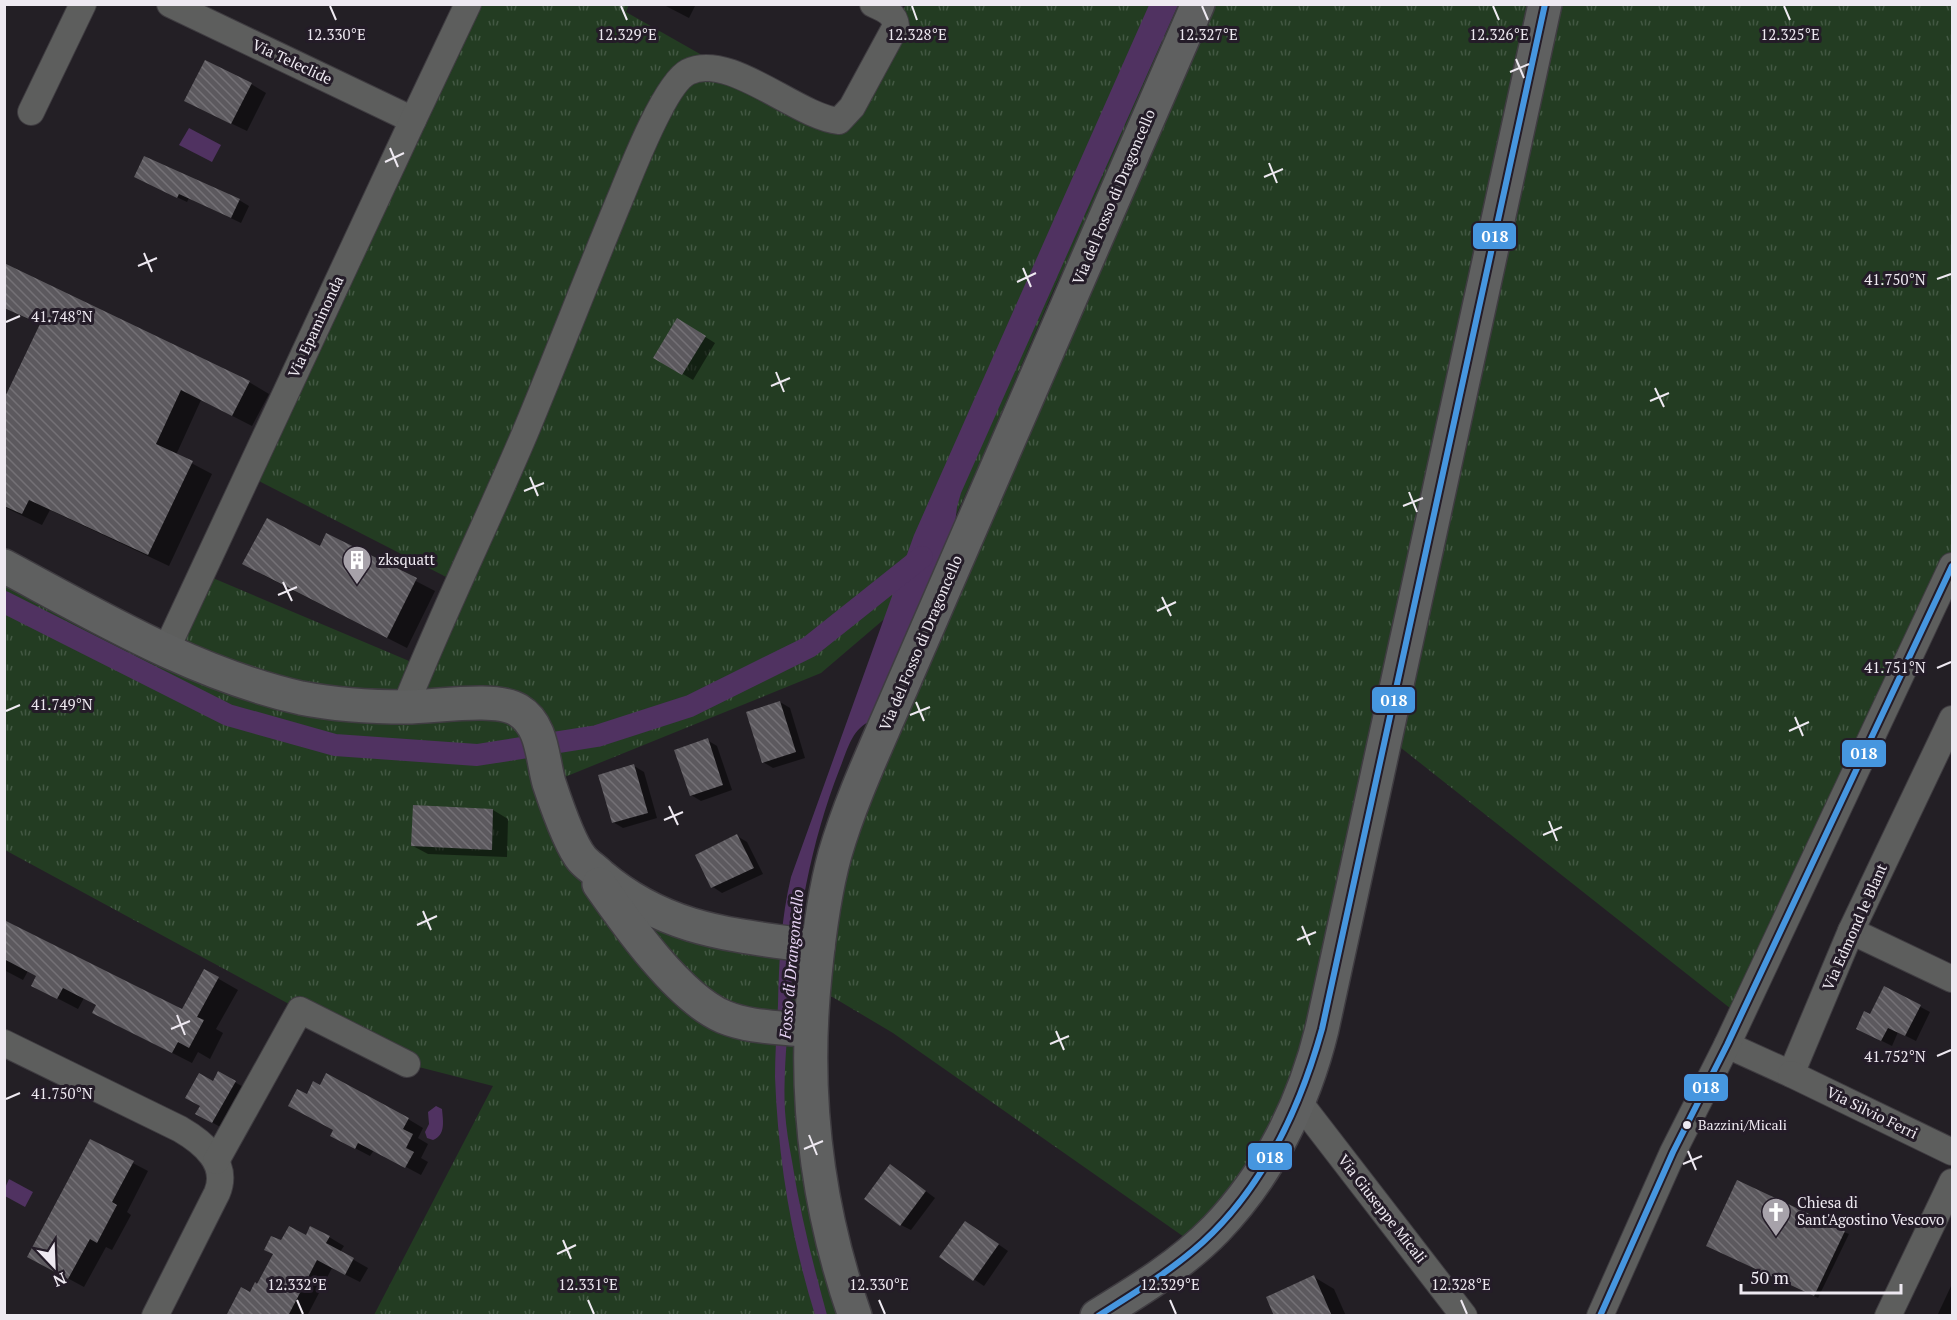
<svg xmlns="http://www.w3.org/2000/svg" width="1957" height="1320" font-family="'PT Serif',serif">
	<defs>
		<pattern id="grass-tufts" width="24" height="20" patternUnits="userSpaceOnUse" patternTransform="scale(1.5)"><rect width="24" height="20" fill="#233c22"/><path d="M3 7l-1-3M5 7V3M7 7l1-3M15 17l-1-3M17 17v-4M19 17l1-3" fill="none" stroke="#435843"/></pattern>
		<pattern id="building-back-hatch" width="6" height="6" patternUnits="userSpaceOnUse" patternTransform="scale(1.5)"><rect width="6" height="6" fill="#5c595e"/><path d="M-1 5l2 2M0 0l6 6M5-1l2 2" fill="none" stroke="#747176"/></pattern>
	</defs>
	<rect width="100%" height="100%" fill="#231f25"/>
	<g fill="url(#grass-tufts)">
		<path d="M470 5H629L626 12 730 71 845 116 895 19 906 5H1181L1105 181 1053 291 978 467 923 586 821 673 550 783 608 882 809 945 811 1095 855 1315H374L493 1086 407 1064 300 1010 5 850 4 568 165 650 201 573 421 666 458 583 247 475Z"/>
		<path d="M1199 5H1952V566L1740 1016 1386 736 1317 1050 1197 1246 893 1033 814 986 826 889Z"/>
	</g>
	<g fill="#503261">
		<path d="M1149 5H1178L961 493 957 507 955 524 871 721C852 728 847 751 840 768 810 844 797 922 790 1003 787 1039 783 1075 785 1111 786 1128 789 1145 792 1161 800 1213 813 1264 827 1315H815C791 1238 778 1158 775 1077 775 1053 777 1028 778 1004 779 961 781 919 791 877L914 535Z"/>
		<path d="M189 128 221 145 212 162 179 145Z"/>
		<path d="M436 1106 442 1109C443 1121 446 1135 433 1140L427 1138 425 1132 429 1124 428 1112Z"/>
		<path d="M9 1179 33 1192 25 1207 5 1196V1188Z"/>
	</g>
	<g fill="#0007">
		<path d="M662 4H696L689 18Z"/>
		<path d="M251 84 266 93 247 131 201 109Z"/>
		<path d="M145 182 239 200 249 206 241 223 189 198 187 202Z"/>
		<path d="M4 264 249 382 269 394 252 426 201 400 176 455 212 474 169 566 50 510 42 525 4 507V403L41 325 4 308Z"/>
		<path d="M678 320 715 343 693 380 655 357Z"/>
		<path d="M327 535 435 591 407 648 263 575 321 548Z"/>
		<path d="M780 702 790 708 805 758 773 768 763 762Z"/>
		<path d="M707 740 717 746 732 790 701 801 691 795Z"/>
		<path d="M634 766 644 772 657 818 623 828 613 822Z"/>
		<path d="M414 807 493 810 508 819 507 857 428 854 413 846Z"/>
		<path d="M737 836 747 842 763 874 722 893 713 887Z"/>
		<path d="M4 922 182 1011 205 971 238 990 216 1029 223 1033 210 1059 198 1052 192 1063 94 1013 98 1005 84 998 78 1009 53 996 38 976 28 971 23 980 4 970Z"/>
		<path d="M1884 988 1930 1012 1916 1041 1898 1032 1892 1046 1868 1034 1870 1016Z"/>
		<path d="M219 1073 245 1088 222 1128 197 1114Z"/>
		<path d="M307 1096 408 1119 423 1128 418 1138 428 1144 421 1158 428 1162 421 1175 374 1150 370 1156 347 1144Z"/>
		<path d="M91 1141 148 1171 127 1212 131 1215 112 1250 106 1247 84 1287 45 1266Z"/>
		<path d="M900 1172 935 1198 911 1230 901 1225Z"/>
		<path d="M975 1228 1008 1251 984 1286 941 1257Z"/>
		<path d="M1844 1232 1849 1234 1818 1298 1712 1248Z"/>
		<path d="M306 1237H329L344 1246 340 1252 368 1268 360 1282 332 1268 307 1316H228L258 1286 281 1242Z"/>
		<path d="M1314 1277 1334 1289 1346 1316H1276Z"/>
		<path d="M1952 1284V1316H1937Z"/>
	</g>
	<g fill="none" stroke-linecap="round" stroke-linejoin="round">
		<path stroke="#503261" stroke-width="22" d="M4 602 228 715 335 745 477 755 597 736 690 706 809 647 922 557"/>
	</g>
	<g fill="url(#building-back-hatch)">
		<path d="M205 60 252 83 231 124 184 101Z"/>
		<path d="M144 156 240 199 231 218 179 194 177 198 134 177Z"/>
		<path d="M4 263 250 381 232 416 181 390 156 444 193 461 148 555 29 500 22 514 4 506V399L40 324 4 308Z"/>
		<path d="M677 318 706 336 682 375 653 358Z"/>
		<path d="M267 518 320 546 326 533 417 578 387 638 242 564Z"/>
		<path d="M780 701 796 752 762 763 746 712Z"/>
		<path d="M708 738 723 785 690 796 674 750Z"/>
		<path d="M634 764 648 813 612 823 598 775Z"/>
		<path d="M413 805 493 809 492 850 411 846Z"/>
		<path d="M737 834 754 868 711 888 695 855Z"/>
		<path d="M4 920 182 1009 204 969 219 977 197 1017 204 1020 189 1048 178 1042 172 1053 92 1013 96 1005 63 988 57 999 31 986 36 976 4 959Z"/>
		<path d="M1884 986 1921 1005 1905 1036 1888 1028 1881 1041 1856 1029 1864 1011 1870 1014Z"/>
		<path d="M218 1071 236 1081 212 1123 195 1114 200 1106 185 1098 199 1073 213 1081Z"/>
		<path d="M326 1073 409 1118 403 1129 413 1134 406 1148 414 1152 405 1168 358 1143 355 1149 330 1136 333 1130 288 1106 297 1089 307 1094 313 1081 320 1085Z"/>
		<path d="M90 1139 134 1161 112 1202 117 1205 97 1243 90 1239 68 1279 27 1257Z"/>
		<path d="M890 1164 926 1191 900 1226 864 1199Z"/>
		<path d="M1737 1180 1845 1231 1814 1296 1706 1246Z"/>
		<path d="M965 1221 999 1244 973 1281 939 1257Z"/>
		<path d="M289 1226 306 1235 310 1226 330 1236 326 1243 354 1258 345 1275 317 1260 288 1316H226L241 1287 250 1292 255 1282 257 1284 273 1254 264 1250 271 1236 281 1240Z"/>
		<path d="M1314 1275 1332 1316H1274L1266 1297Z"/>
	</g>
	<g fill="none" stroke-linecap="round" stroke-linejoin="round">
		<g stroke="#3f3c41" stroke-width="28">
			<g id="street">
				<path d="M170 4 413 120"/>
				<path d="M31 112 83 4"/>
				<path d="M166 650 413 120 468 4"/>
				<path d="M405 707C442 614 486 525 525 433 558 354 589 273 622 194 632 169 666 83 688 72 729 51 797 117 839 121L852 107 896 26C895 13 884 9 873 4"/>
				<path d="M1851 931 1952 979"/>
				<path d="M4 1043 180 1129C204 1143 229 1164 217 1193L155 1316"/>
				<path d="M1727 1045 1791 1074 1851 931 1952 719"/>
				<path d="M1791 1074 1952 1152"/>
				<path d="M1299 1102 1464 1316"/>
				<path d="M216 1161 300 1010 407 1064"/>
				<path d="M1600 1316 1673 1152 1727 1045 1952 566"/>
				<path d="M1888 1316 1952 1182"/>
			</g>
		</g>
		<g stroke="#3f3c41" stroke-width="36">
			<g id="secondary">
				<path d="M4 566C99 617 195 674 301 698 336 705 372 707 407 707 435 707 496 696 518 710 543 725 542 758 549 783 555 801 570 845 582 859 587 865 594 869 600 875 667 932 735 935 818 947"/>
				<path d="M599 884C627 924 679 998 724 1017 751 1028 781 1027 810 1031"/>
				<path d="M855 1316C816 1205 803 1091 815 975 819 934 824 894 835 854 849 806 870 760 890 714L1198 4"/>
				<path d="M1097 1316C1138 1291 1182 1264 1216 1229 1269 1174 1304 1103 1322 1029L1545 4"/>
			</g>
		</g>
		<use href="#street" stroke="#5d5e5d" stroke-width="26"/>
		<use href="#secondary" stroke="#5f6060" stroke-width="33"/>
		<g stroke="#241c28" stroke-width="10">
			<g id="bus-1">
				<path d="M1098 1316C1134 1293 1171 1271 1203 1242 1265 1185 1300 1108 1322 1029L1545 4"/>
				<path d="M1600 1316 1673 1152 1727 1045 1952 566"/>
			</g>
		</g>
		<use href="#bus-1" stroke="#4696df" stroke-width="6"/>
	</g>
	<path fill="none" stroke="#eee9f1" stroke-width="2" d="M330 6 336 20M621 6 627 20M912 6 917 20M1202 6 1208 20M1493 6 1499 20M1784 6 1790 20M1516 59 1524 78M1510 72 1529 64M390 148 398 167M385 162 404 153M1269 163 1277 183M1264 177 1283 169M144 253 152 272M138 266 157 258M1023 268 1031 287M1937 279 1951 274M1017 282 1036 273M6 322 20 316M776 372 784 392M771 386 790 378M1655 388 1664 407M1650 401 1669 393M530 477 538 496M524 491 544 483M1409 492 1417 512M1403 506 1423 498M283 582 292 601M278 595 297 587M1162 597 1171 616M1157 611 1176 602M1937 668 1951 662M916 702 924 721M6 711 20 705M910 715 930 707M1795 717 1803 736M1789 731 1809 722M669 806 678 825M664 820 683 812M1549 821 1557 841M1543 835 1562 827M423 911 431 930M417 925 437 916M1302 926 1310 945M1297 940 1316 932M177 1015 185 1035M171 1029 190 1021M1056 1031 1064 1050M1050 1044 1069 1036M1937 1056 1951 1050M6 1099 20 1093M809 1135 817 1155M804 1149 823 1141M1688 1151 1696 1170M1683 1164 1702 1156M563 1240 571 1259M557 1254 576 1245M297 1300 303 1314M588 1300 594 1314M879 1300 885 1314M1170 1300 1176 1314M1461 1300 1467 1314"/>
	<defs>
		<g id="building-pin" transform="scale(1.5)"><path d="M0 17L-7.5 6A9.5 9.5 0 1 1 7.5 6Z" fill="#a7a2aa" stroke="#241c28"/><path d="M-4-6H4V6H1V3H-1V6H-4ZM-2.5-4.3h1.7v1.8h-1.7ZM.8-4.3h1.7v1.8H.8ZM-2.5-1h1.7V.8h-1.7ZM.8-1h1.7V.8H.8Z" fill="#fff"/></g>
		<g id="church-pin" transform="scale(1.5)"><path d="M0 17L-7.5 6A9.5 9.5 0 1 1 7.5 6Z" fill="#a7a2aa" stroke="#241c28"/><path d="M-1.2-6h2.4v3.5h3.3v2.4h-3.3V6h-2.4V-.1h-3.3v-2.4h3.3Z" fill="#fff"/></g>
	</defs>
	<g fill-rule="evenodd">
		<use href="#building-pin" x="357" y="560"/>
		<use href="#church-pin" x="1776" y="1212"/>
	</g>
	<circle fill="#eee9f1" stroke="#241c28" stroke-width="2" cx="1687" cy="1125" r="5"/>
	<g text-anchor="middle" stroke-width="6" stroke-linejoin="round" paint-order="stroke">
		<g font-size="14" fill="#eee9f1" stroke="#241c28" text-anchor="start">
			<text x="1698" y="1130">Bazzini/Micali</text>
		</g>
		<g font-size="15" fill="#eee9f1" stroke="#241c28">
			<text transform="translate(292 62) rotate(25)" y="5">Via Teleclide</text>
			<text transform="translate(1114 197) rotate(-67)" y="5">Via del Fosso di Dragoncello</text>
			<text transform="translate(316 327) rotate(-65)" y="5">Via Epaminonda</text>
			<text transform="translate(921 643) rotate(-67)" y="5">Via del Fosso di Dragoncello</text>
			<text transform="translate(1855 927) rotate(-66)" y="5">Via Edmond le Blant</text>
			<text transform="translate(1872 1113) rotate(26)" y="5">Via Silvio Ferri</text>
			<text transform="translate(1382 1209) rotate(52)" y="5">Via Giuseppe Micali</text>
		</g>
		<g font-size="15" fill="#eee9f1" stroke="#241c28" text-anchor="start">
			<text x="378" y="565">zksquatt</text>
			<text x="1797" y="1208">Chiesa di<tspan x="1797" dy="17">Sant'Agostino Vescovo</tspan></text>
		</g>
		<g font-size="16" font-style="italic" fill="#e7d3f4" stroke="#241c28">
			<text transform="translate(791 964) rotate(-85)" y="6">Fosso di Drangoncello</text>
		</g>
	</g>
	<g font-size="15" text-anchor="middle" fill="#eee9f1" stroke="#241c28" stroke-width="6" stroke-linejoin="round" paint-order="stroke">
		<text x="336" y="40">12.330°E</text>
		<text x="627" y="40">12.329°E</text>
		<text x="917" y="40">12.328°E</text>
		<text x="1208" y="40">12.327°E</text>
		<text x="1499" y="40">12.326°E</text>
		<text x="1790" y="40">12.325°E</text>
		<text x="1895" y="285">41.750°N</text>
		<text x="62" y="322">41.748°N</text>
		<text x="1895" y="673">41.751°N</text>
		<text x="62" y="710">41.749°N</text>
		<text x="1895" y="1062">41.752°N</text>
		<text x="62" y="1099">41.750°N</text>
		<text x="297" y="1290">12.332°E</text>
		<text x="588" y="1290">12.331°E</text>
		<text x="879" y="1290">12.330°E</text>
		<text x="1170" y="1290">12.329°E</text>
		<text x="1461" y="1290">12.328°E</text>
	</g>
	<g stroke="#241c28" stroke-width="2">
		<rect x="1472" y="222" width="45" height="28" rx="6" fill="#4696df"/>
		<rect x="1371" y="686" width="45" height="28" rx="6" fill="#4696df"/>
		<rect x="1841" y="739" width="46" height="29" rx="6" fill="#4696df"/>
		<rect x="1683" y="1073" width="46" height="29" rx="6" fill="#4696df"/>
		<rect x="1247" y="1142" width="46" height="29" rx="6" fill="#4696df"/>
	</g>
	<g font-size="16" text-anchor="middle" font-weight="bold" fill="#fff">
		<text x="1495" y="242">018</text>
		<text x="1394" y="706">018</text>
		<text x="1864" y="759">018</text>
		<text x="1706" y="1093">018</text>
		<text x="1270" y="1163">018</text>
	</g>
	<rect width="1957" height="1320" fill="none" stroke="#eee9f1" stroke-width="12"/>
	<g transform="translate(54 1266) rotate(157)" stroke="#241c28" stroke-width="4.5" paint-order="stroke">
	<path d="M0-4.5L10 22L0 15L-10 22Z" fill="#eee9f1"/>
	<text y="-9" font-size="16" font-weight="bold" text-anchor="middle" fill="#eee9f1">N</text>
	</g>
	<path d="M1741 1284v9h160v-9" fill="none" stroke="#eee9f1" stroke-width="3"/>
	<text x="1750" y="1284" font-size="18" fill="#eee9f1" stroke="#241c28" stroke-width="4.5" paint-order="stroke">50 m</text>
</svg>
